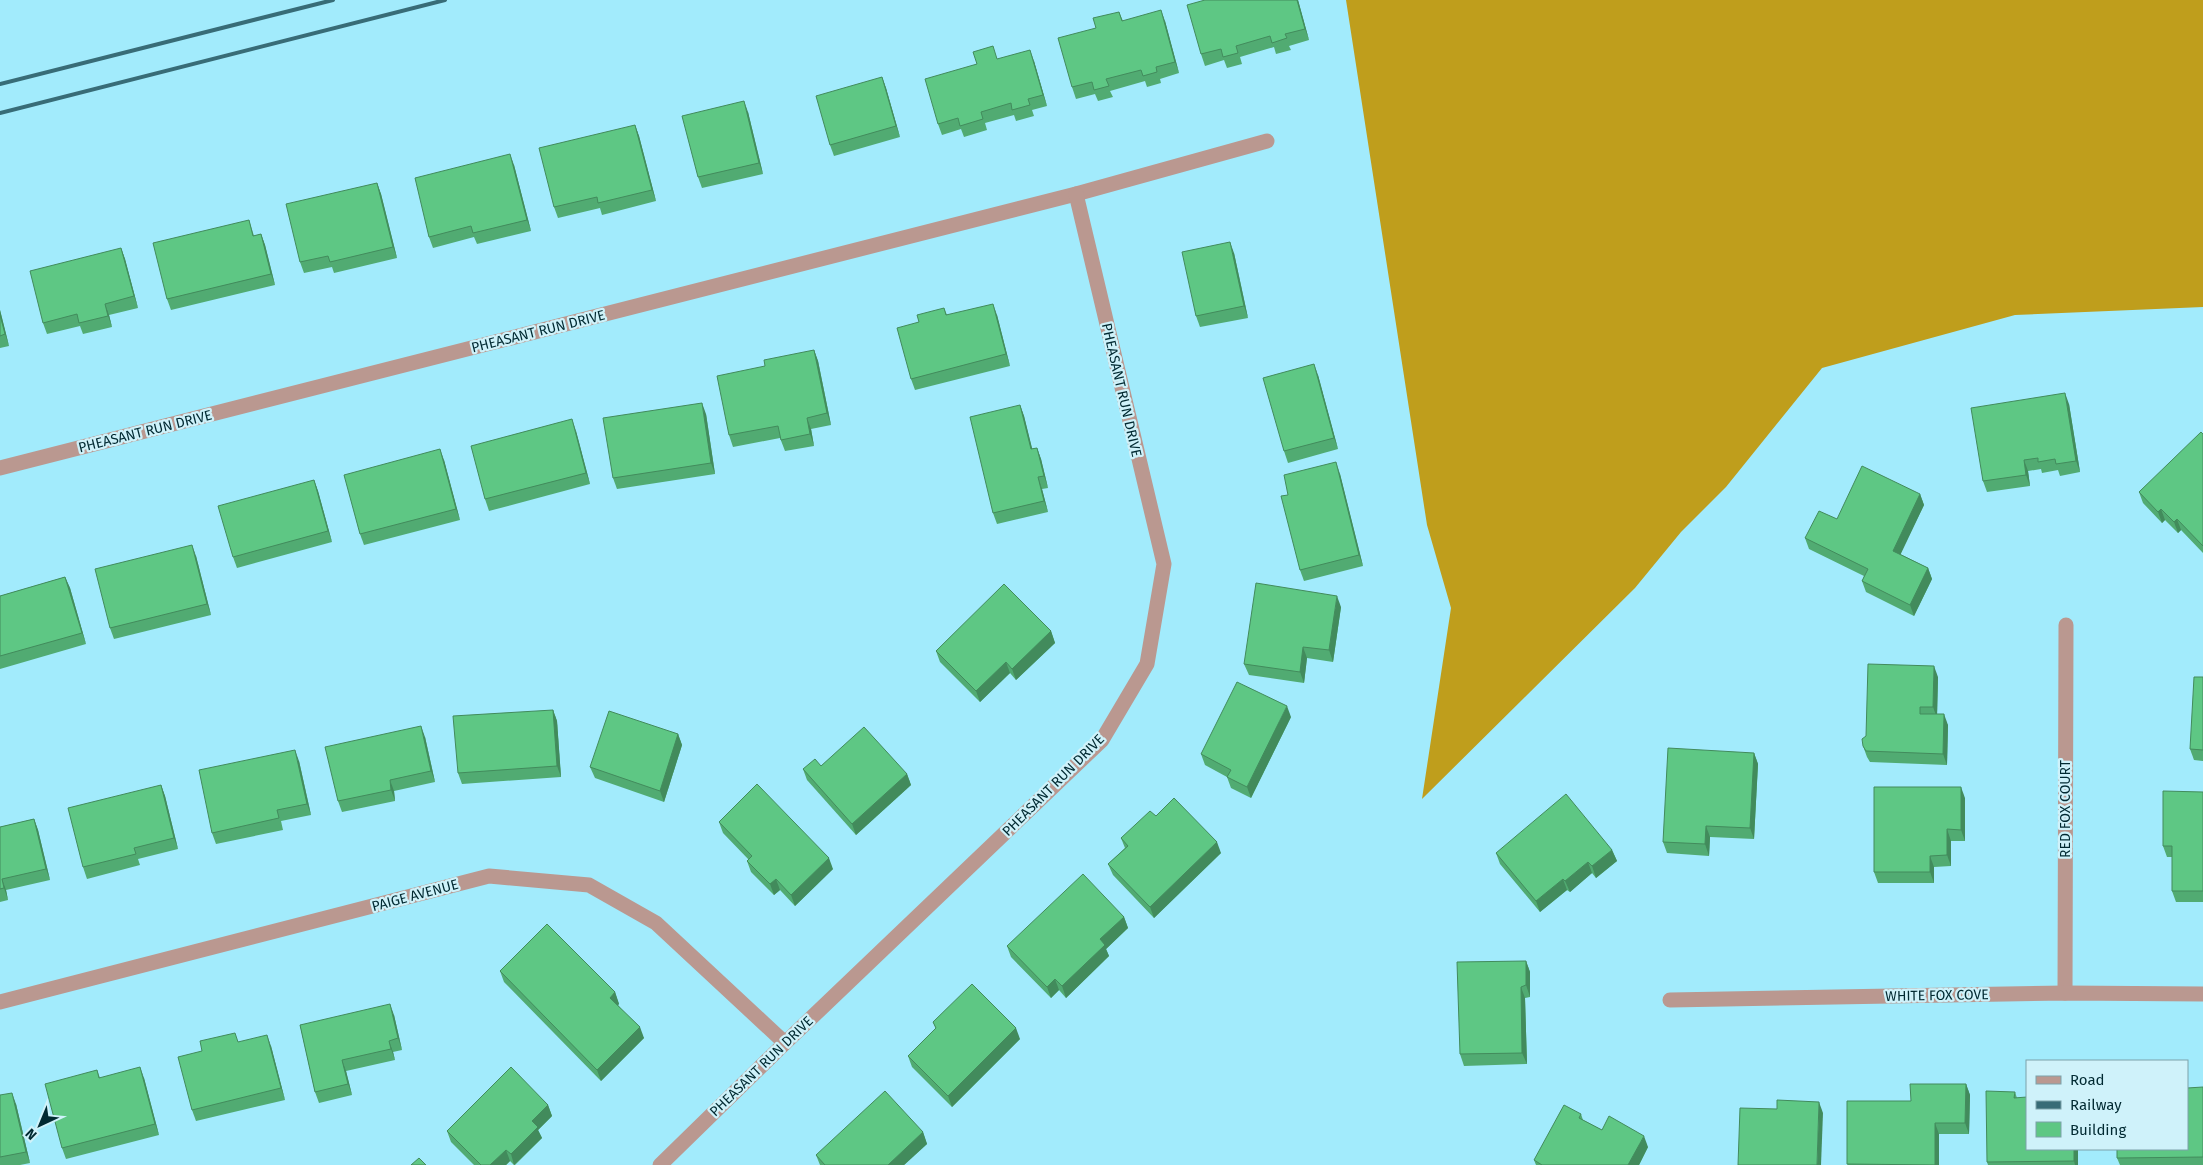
<svg xmlns="http://www.w3.org/2000/svg" width="2203" height="1165" font-family="'Fira Sans',sans-serif">
	<rect width="100%" height="100%" fill="#a2ebfc"/>
	<path fill="#bf9e1c" d="M1346 0H2203V307L2015 315 1822 368 1726 487 1681 532 1635 588 1422 799 1451 608 1427 525Z"/>
	<g fill="none" stroke-linecap="round" stroke-linejoin="round">
		<g stroke="#ba9890" stroke-width="15">
			<path d="M0 468 1076 194 1267 141"/>
			<path d="M2065 993 2066 625"/>
			<path d="M1670 1000 2065 993 2203 994"/>
			<path d="M0 1002 489 876 589 885 656 923 785 1043"/>
			<path d="M660 1165 785 1043 1102 740 1147 664 1164 564 1076 194"/>
		</g>
		<g stroke="#386c77" stroke-width="4">
			<path d="M0 84 333 0"/>
			<path d="M0 113 445 0"/>
		</g>
	</g>
	<g fill="#51ab72">
		<path d="M1205 0H1298L1309 40 1289 46 1291 50 1276 54 1274 47 1240 57 1242 64 1227 68 1224 60 1205 66 1201 54Z"/>
		<path d="M1119 12 1123 21H1165L1179 73 1160 79 1161 83 1147 87 1145 81 1110 91 1113 97 1098 101 1095 94 1076 99 1072 87 1096 28Z"/>
		<path d="M998 59 1034 61 1047 106 1032 110 1034 116 1016 121 1014 115 985 123 987 130 964 137 961 129 942 135 938 124Z"/>
		<path d="M882 77 886 88 900 137 834 156 830 145Z"/>
		<path d="M748 112 763 174 702 188 698 177Z"/>
		<path d="M635 125 639 136 656 201 602 215 600 208 558 218 554 207Z"/>
		<path d="M514 165 531 231 477 244 474 237 433 248 429 237Z"/>
		<path d="M377 183 381 194 397 258 334 273 332 267 304 273 300 262Z"/>
		<path d="M249 220 254 236 261 234 265 245 275 285 171 310 167 299Z"/>
		<path d="M121 248 125 259 138 308 109 315 112 327 83 334 80 326 47 334 43 323Z"/>
		<path d="M1234 253 1248 318 1200 327 1196 316Z"/>
		<path d="M944 308 947 315H997L1010 366 915 390 911 379 919 322Z"/>
		<path d="M0 310 9 346 0 348Z"/>
		<path d="M814 350 818 361 831 425 811 429 814 446 785 451 780 438 733 447 729 435 765 366Z"/>
		<path d="M1318 375 1338 449 1288 463 1284 451Z"/>
		<path d="M2069 404 2080 472 2060 476 2058 470 2042 473 2041 469 2028 471 2030 486 1987 492 1983 481Z"/>
		<path d="M1020 405 1024 416 1032 449 1037 448 1041 459 1048 488 1042 489 1048 512 997 524 993 513Z"/>
		<path d="M706 414 715 474 617 489 613 478Z"/>
		<path d="M576 431 590 484 489 511 485 499Z"/>
		<path d="M2203 434V553L2181 530 2178 533 2165 520 2162 523 2143 503 2139 492Z"/>
		<path d="M444 460 460 520 364 545 360 534Z"/>
		<path d="M1340 474 1363 566 1304 581 1300 570 1288 495Z"/>
		<path d="M314 480 318 491 332 542 237 568 233 557Z"/>
		<path d="M1920 494 1924 505 1900 554 1928 568 1932 579 1914 616 1866 592 1862 581 1864 576 1809 549 1805 538 1837 519Z"/>
		<path d="M196 556 211 615 114 639 110 628Z"/>
		<path d="M65 577 70 588 86 644 0 669V596Z"/>
		<path d="M1341 607 1333 662 1307 658 1304 683 1249 675 1244 664Z"/>
		<path d="M1051 631 1055 643 1016 680 1010 673 980 702 940 662 936 651Z"/>
		<path d="M1938 677 1937 714 1948 725 1947 765 1870 762 1867 757 1863 746Z"/>
		<path d="M2203 677V761L2194 760 2190 749Z"/>
		<path d="M553 710 557 721 561 777 462 784 458 773Z"/>
		<path d="M1291 717 1251 798 1231 788 1227 777 1205 765 1201 754Z"/>
		<path d="M678 734 682 745 664 802 595 778 590 767Z"/>
		<path d="M425 737 435 782 394 791 395 801 342 812 338 801Z"/>
		<path d="M1754 753 1758 764 1754 839 1710 837 1709 856 1667 853 1663 842Z"/>
		<path d="M299 761 311 815 281 821 283 830 216 844 212 833Z"/>
		<path d="M821 766 907 774 911 785 856 835 807 780 803 769Z"/>
		<path d="M161 785 165 796 178 849 138 859 140 865 87 879 83 867Z"/>
		<path d="M2203 792V902H2176L2172 891V857H2167L2163 846Z"/>
		<path d="M1965 798V841H1951V866L1934 867V883H1878L1874 872Z"/>
		<path d="M1156 816 1221 853 1154 918 1113 875 1108 864 1125 848 1121 838Z"/>
		<path d="M34 819 38 830 50 880 6 890 8 900 0 902V827Z"/>
		<path d="M719 822 833 869 795 906 780 890 774 895 751 872 747 861 749 860 723 833Z"/>
		<path d="M1612 850 1617 861 1596 878 1592 873 1570 892 1567 890 1540 912 1500 864 1496 853Z"/>
		<path d="M1124 917 1128 928 1106 949 1109 956 1066 998 1059 990 1051 998 1011 957 1007 946Z"/>
		<path d="M1526 961 1530 972V997L1525 998 1527 1064 1464 1066 1460 1054Z"/>
		<path d="M500 971 615 992 619 1004 618 1005 644 1038 601 1081 504 982Z"/>
		<path d="M394 1015 402 1050 393 1052 395 1060 346 1071 352 1095 319 1103 315 1092 300 1025Z"/>
		<path d="M933 1022 1020 1039 952 1107 912 1067 908 1056 936 1029Z"/>
		<path d="M239 1042 271 1046 285 1100 196 1121 192 1110 202 1051Z"/>
		<path d="M97 1070 100 1078H144L159 1135 66 1159 62 1148Z"/>
		<path d="M1966 1084 1970 1095 1969 1134H1939V1165H1848L1847 1164 1911 1101Z"/>
		<path d="M2203 1087V1165H2120L2117 1158Z"/>
		<path d="M2015 1092 2017 1098 2027 1149H2078V1165H1988L1987 1162Z"/>
		<path d="M0 1095 16 1104 30 1163 20 1165H0Z"/>
		<path d="M548 1105 552 1116 538 1130 542 1138 515 1165H514L510 1161 506 1165H474L451 1142 447 1131Z"/>
		<path d="M1581 1114 1583 1120 1602 1130 1648 1147 1639 1165H1536L1534 1160Z"/>
		<path d="M923 1132 927 1144 904 1165H820L816 1155Z"/>
	</g>
	<g fill="#428b5c">
		<path d="M1297 0H1298L1309 40 1305 29Z"/>
		<path d="M1161 10 1165 21 1179 73 1175 62Z"/>
		<path d="M1030 50 1034 61 1047 106 1043 95Z"/>
		<path d="M882 77 886 88 900 137 896 126Z"/>
		<path d="M744 101 748 112 763 174 759 163Z"/>
		<path d="M635 125 639 136 656 201 652 190Z"/>
		<path d="M510 154 514 165 531 231 527 220Z"/>
		<path d="M377 183 381 194 397 258 393 247Z"/>
		<path d="M261 234 265 245 275 285 271 274Z"/>
		<path d="M1230 242 1234 253 1248 318 1244 306Z"/>
		<path d="M121 248 125 259 138 308 134 296Z"/>
		<path d="M105 304 109 315 112 327 108 316Z"/>
		<path d="M993 304 997 315 1010 366 1006 354Z"/>
		<path d="M0 310 9 346 5 334 0 315Z"/>
		<path d="M814 350 818 361 831 425 827 413Z"/>
		<path d="M1314 364 1318 375 1338 449 1334 438Z"/>
		<path d="M2065 393 2069 404 2080 472 2076 461Z"/>
		<path d="M702 403 706 414 715 474 711 463Z"/>
		<path d="M1020 405 1024 416 1035 460 1031 449Z"/>
		<path d="M807 418 811 429 814 446 810 434Z"/>
		<path d="M572 419 576 431 590 484 586 473Z"/>
		<path d="M1037 448 1041 459 1048 488 1044 476Z"/>
		<path d="M440 449 444 460 460 520 456 509Z"/>
		<path d="M2024 460 2028 471 2030 486 2026 475Z"/>
		<path d="M1336 462 1340 474 1363 566 1359 555Z"/>
		<path d="M1038 477 1042 489 1048 512 1044 501Z"/>
		<path d="M314 480 318 491 332 542 328 531Z"/>
		<path d="M1920 494 1924 505 1897 562 1893 551Z"/>
		<path d="M2161 509 2165 520 2162 523 2158 512Z"/>
		<path d="M2177 519 2181 530 2178 533 2174 522Z"/>
		<path d="M192 545 196 556 211 615 207 604Z"/>
		<path d="M1928 568 1932 579 1914 616 1910 605Z"/>
		<path d="M65 577 70 588 86 644 82 633Z"/>
		<path d="M1337 596 1341 607 1333 662 1329 650Z"/>
		<path d="M1051 631 1055 643 1016 680 1012 669Z"/>
		<path d="M1303 647 1307 658 1304 683 1300 672Z"/>
		<path d="M1006 662 1010 673 980 702 976 691Z"/>
		<path d="M1934 666 1938 677 1937 718 1933 707Z"/>
		<path d="M1287 706 1291 717 1251 798 1247 787Z"/>
		<path d="M553 710 557 721 561 777 557 766Z"/>
		<path d="M1944 714 1948 725 1947 765 1943 754Z"/>
		<path d="M421 726 425 737 435 782 431 771Z"/>
		<path d="M678 734 682 745 664 802 660 791Z"/>
		<path d="M295 750 299 761 311 815 307 804Z"/>
		<path d="M1754 753 1758 764 1754 839 1750 828Z"/>
		<path d="M907 774 911 785 856 835 852 824Z"/>
		<path d="M390 780 394 791 395 801 391 790Z"/>
		<path d="M161 785 165 796 178 849 174 838Z"/>
		<path d="M1961 787 1965 798V841L1961 830Z"/>
		<path d="M34 819 38 830 50 880 46 869Z"/>
		<path d="M1706 826 1710 837 1709 856 1705 844Z"/>
		<path d="M1947 829 1951 841V866L1947 855Z"/>
		<path d="M1217 842 1221 853 1154 918 1150 907Z"/>
		<path d="M1612 850 1617 861 1596 878 1592 866Z"/>
		<path d="M1930 856 1934 867V883L1930 872Z"/>
		<path d="M829 858 833 869 795 906 791 895Z"/>
		<path d="M1588 862 1592 873 1570 892 1565 881Z"/>
		<path d="M2 879 6 890 8 900 4 888Z"/>
		<path d="M776 879 780 890 774 895 770 884Z"/>
		<path d="M1563 879 1567 890 1540 912 1536 901Z"/>
		<path d="M1124 917 1128 928 1106 949 1109 956 1066 998 1062 986 1100 939Z"/>
		<path d="M1526 961 1530 972V997L1526 985Z"/>
		<path d="M1055 979 1059 990 1051 998 1047 987Z"/>
		<path d="M1521 987 1525 998 1527 1064 1522 1053Z"/>
		<path d="M615 992 619 1004 614 1009 610 998Z"/>
		<path d="M390 1004 394 1015 402 1050 398 1038Z"/>
		<path d="M640 1027 644 1038 601 1081 597 1070Z"/>
		<path d="M1016 1028 1020 1039 952 1107 948 1096Z"/>
		<path d="M267 1035 271 1046 285 1100 281 1088Z"/>
		<path d="M389 1041 393 1052 395 1060 391 1049Z"/>
		<path d="M342 1060 346 1071 352 1095 348 1084Z"/>
		<path d="M140 1067 144 1078 159 1135 155 1124Z"/>
		<path d="M1966 1084 1970 1095 1969 1134 1965 1123Z"/>
		<path d="M12 1093 16 1104 30 1163 26 1152Z"/>
		<path d="M1819 1102 1823 1113 1821 1165H1817Z"/>
		<path d="M548 1105 552 1116 538 1130 542 1138 514 1165 511 1154 532 1121Z"/>
		<path d="M1935 1123 1939 1134V1165H1935Z"/>
		<path d="M923 1132 927 1144 904 1165H888Z"/>
		<path d="M1644 1136 1648 1147 1639 1165H1628Z"/>
		<path d="M2074 1149H2078V1165H2075L2074 1161Z"/>
		<path d="M506 1150 510 1161 506 1165H490Z"/>
	</g>
	<g fill="#5ec784" stroke="#428b5c">
		<path d="M1205 0H1297L1305 29 1285 34 1287 38 1272 43 1270 36 1236 46 1238 53 1223 57 1221 49 1201 54 1187 5Z"/>
		<path d="M1161 10 1175 62 1156 67 1157 72 1143 76 1141 70 1106 79 1109 86 1094 90 1092 82 1072 87 1058 38 1096 28 1093 18 1119 12 1122 21Z"/>
		<path d="M993 46 997 59 1030 50 1043 95 1028 99 1030 105 1012 110 1011 103 981 112 983 119 960 126 958 118 938 124 925 79 977 64 973 52Z"/>
		<path d="M882 77 896 126 830 145 816 96Z"/>
		<path d="M744 101 759 163 698 177 682 116Z"/>
		<path d="M635 125 652 190 598 203 597 197 554 207 539 148Z"/>
		<path d="M510 154 527 220 473 233 471 226 429 237 415 178Z"/>
		<path d="M377 183 393 247 330 262 328 256 300 262 286 204Z"/>
		<path d="M249 220 253 236 261 234 271 274 167 299 153 243Z"/>
		<path d="M1230 242 1244 306 1196 316 1182 252Z"/>
		<path d="M121 248 134 296 105 304 108 316 79 323 77 314 43 323 30 271Z"/>
		<path d="M993 304 1006 354 911 379 897 328 919 322 917 315 944 308 946 315Z"/>
		<path d="M0 315 5 334 0 336Z"/>
		<path d="M814 350 827 413 807 418 810 434 781 440 778 426 729 435 717 376 765 366 764 360Z"/>
		<path d="M1314 364 1334 438 1284 451 1263 378Z"/>
		<path d="M2065 393 2076 461 2056 464 2055 459 2038 462V458L2024 460 2026 475 1983 481 1971 408Z"/>
		<path d="M702 403 711 463 613 478 603 418Z"/>
		<path d="M1020 405 1031 449 1037 448 1044 476 1038 477 1044 501 993 513 970 417Z"/>
		<path d="M572 419 586 473 485 499 471 446Z"/>
		<path d="M2201 432 2203 434V546L2177 519 2174 522 2161 509 2158 512 2139 492Z"/>
		<path d="M440 449 456 509 360 534 344 475Z"/>
		<path d="M1336 462 1359 555 1300 570 1281 496 1288 495 1284 475Z"/>
		<path d="M1862 466 1920 494 1893 551 1928 568 1910 605 1862 581 1868 569 1805 538 1819 511 1837 519Z"/>
		<path d="M314 480 328 531 233 557 218 506Z"/>
		<path d="M192 545 207 604 110 628 95 569Z"/>
		<path d="M65 577 82 633 0 656V596Z"/>
		<path d="M1256 583 1337 596 1329 650 1303 647 1300 672 1244 664Z"/>
		<path d="M1004 584 1051 631 1012 669 1006 662 976 691 936 651Z"/>
		<path d="M1868 664 1934 666 1933 707H1920V714H1944L1943 754 1866 751 1863 746 1862 739 1866 736Z"/>
		<path d="M2194 677H2203V750L2190 749Z"/>
		<path d="M1237 682 1287 706 1247 787 1227 777 1231 770 1201 754Z"/>
		<path d="M553 710 557 766 458 773 453 716Z"/>
		<path d="M609 711 678 734 660 791 590 767Z"/>
		<path d="M421 726 431 771 390 780 391 790 338 801 325 747Z"/>
		<path d="M864 727 907 774 852 824 803 769 815 759 821 766Z"/>
		<path d="M1668 748 1754 753 1750 828 1706 826 1705 844 1663 842Z"/>
		<path d="M295 750 307 804 277 810 279 818 212 833 199 770Z"/>
		<path d="M757 784 829 858 791 895 776 879 770 884 747 861 752 856 719 822Z"/>
		<path d="M161 785 174 838 134 848 136 854 83 867 68 808Z"/>
		<path d="M1874 787H1961V830L1947 829V855L1930 856V872H1874Z"/>
		<path d="M2163 791 2203 792V891H2172V846H2163Z"/>
		<path d="M1566 794 1612 850 1592 866 1588 862 1565 881 1563 879 1536 901 1496 853Z"/>
		<path d="M1174 798 1217 842 1150 907 1108 864 1128 846 1121 838 1150 811 1156 816Z"/>
		<path d="M34 819 46 869 2 879 4 888 0 889V827Z"/>
		<path d="M1083 874 1124 917 1100 939 1105 945 1062 986 1055 979 1047 987 1007 946Z"/>
		<path d="M547 924 615 992 610 998 640 1027 597 1070 500 971Z"/>
		<path d="M1526 961V985L1521 987 1522 1053 1460 1054 1457 962Z"/>
		<path d="M972 984 1016 1028 948 1096 908 1056 936 1028 933 1022Z"/>
		<path d="M390 1004 398 1038 389 1041 391 1049 342 1060 348 1084 315 1092 300 1025Z"/>
		<path d="M235 1033 238 1042 267 1035 281 1088 192 1110 178 1057 202 1051 200 1041Z"/>
		<path d="M140 1067 155 1124 62 1148 45 1084 97 1070 99 1078Z"/>
		<path d="M511 1067 548 1105 532 1121 538 1127 511 1154 506 1150 490 1165H481L447 1131Z"/>
		<path d="M1910 1084H1966L1965 1123H1935V1165L1847 1164V1101H1911Z"/>
		<path d="M2203 1087V1157L2117 1158V1149H2187V1088Z"/>
		<path d="M885 1091 923 1132 888 1165H825L816 1155Z"/>
		<path d="M1986 1091 2015 1092 2014 1098 2027 1097V1149H2074V1161L1987 1162Z"/>
		<path d="M12 1093 26 1152 0 1157V1095Z"/>
		<path d="M1777 1100 1819 1102 1817 1165H1738L1740 1108 1777 1109Z"/>
		<path d="M1564 1105 1581 1114 1579 1118 1602 1130 1609 1116 1644 1136 1628 1165H1542L1534 1160Z"/>
		<path d="M419 1158 426 1165H411Z"/>
	</g>
	<g text-anchor="middle" stroke-width="4.5" stroke-linejoin="round" paint-order="stroke">
		<g font-size="14" fill="#002931" stroke="#cff2fa">
			<text transform="translate(538 331) rotate(-14)" y="5">PHEASANT RUN DRIVE</text>
			<text transform="translate(1122 390) rotate(77)" y="5">PHEASANT RUN DRIVE</text>
			<text transform="translate(145 431) rotate(-14)" y="5">PHEASANT RUN DRIVE</text>
			<text transform="translate(1053 785) rotate(-45)" y="5">PHEASANT RUN DRIVE</text>
			<text transform="translate(2065 809) rotate(-90)" y="5">RED FOX COURT</text>
			<text transform="translate(415 895) rotate(-15)" y="5">PAIGE AVENUE</text>
			<text transform="translate(1937 995) rotate(-1)" y="5">WHITE FOX COVE</text>
			<text transform="translate(761 1066) rotate(-44)" y="5">PHEASANT RUN DRIVE</text>
		</g>
	</g>
	<rect x="2026" y="1060" width="162" height="90" fill="#cff2fa" stroke="#7ca2aa"/>
	<rect x="2036" y="1076" width="25" height="8" fill="#ba9890" stroke="#7ca2aa"/>
	<text x="2070" y="1085" font-size="15" fill="#002931">Road</text>
	<rect x="2036" y="1101" width="25" height="8" fill="#386c77" stroke="#7ca2aa"/>
	<text x="2070" y="1110" font-size="15" fill="#002931">Railway</text>
	<rect x="2036" y="1122" width="25" height="15" fill="#5ec784" stroke="#7ca2aa"/>
	<text x="2070" y="1135" font-size="15" fill="#002931">Building</text>
	<g transform="translate(40 1125) rotate(224)" stroke="#cff2fa" stroke-width="4" paint-order="stroke">
	<path d="M0-4L9 19L0 12L-9 19Z" fill="#002931"/>
	<text y="-8" font-size="14" font-weight="bold" text-anchor="middle" fill="#002931">N</text>
	</g>
</svg>
